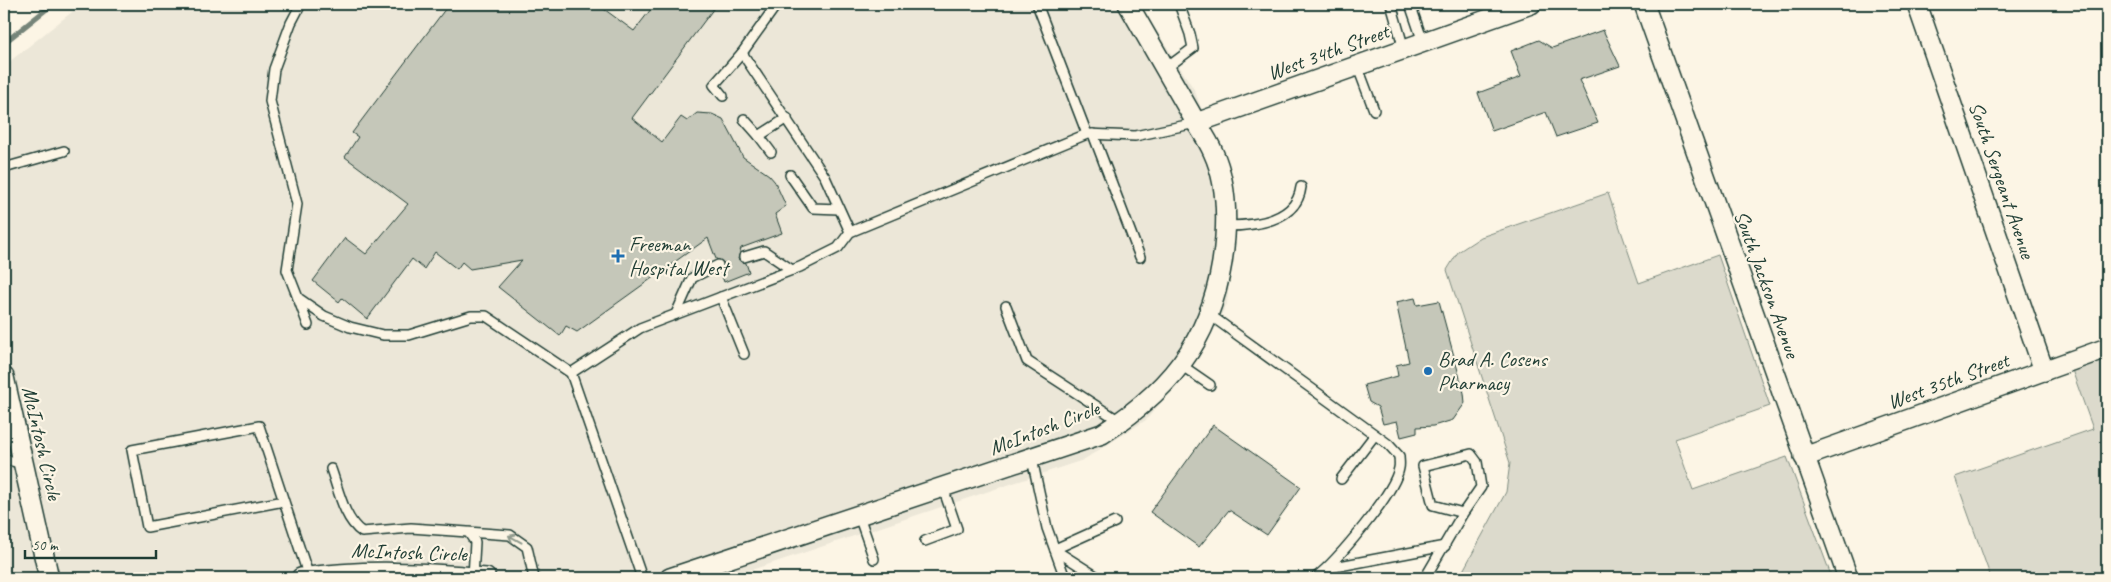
<svg xmlns="http://www.w3.org/2000/svg" width="2111" height="582" font-family="Caveat,sans-serif">
	<rect width="100%" height="100%" fill="#fcf5e5"/>
	<filter id="ink" filterUnits="userSpaceOnUse"><feTurbulence type="fractalNoise" baseFrequency=".02" numOctaves="2"/><feDisplacementMap in="SourceGraphic" scale="10" xChannelSelector="R" yChannelSelector="G"/><feConvolveMatrix kernelMatrix="1 2 1 2 8 2 1 2 1" color-interpolation-filters="sRGB"/></filter>
	<g filter="url(#ink)">
		<path fill="#ece7d8" d="M82 4H1140L1195 91 1236 208 1227 304 1199 357 1146 420 1083 460 727 578H4V66Z"/>
		<g fill="#dcdacc" stroke="#7e8c80">
			<path d="M1608 193 1639 283 1718 255 1770 406 1675 439 1693 490 1787 457 1832 578H1459L1506 492 1510 463 1447 270 1458 252 1481 237Z"/>
			<path d="M2107 358V578H1991L1955 477 2093 429 2072 370Z"/>
		</g>
		<g fill="none" stroke-linecap="round" stroke-linejoin="round">
			<path stroke="#758479" stroke-width="5" d="M4 43 53 4"/>
		</g>
		<g fill="#c5c7b9" stroke="#1f3d34">
			<path d="M449 4H597L634 31 655 4H717L632 118 662 142 681 117 687 121 697 113 712 114 723 119 743 157 769 175 775 182 786 206 775 214 782 233 741 248 738 259 746 263 749 272 724 282 720 271 723 268 724 263 716 259 708 238 577 332 566 326 560 336 498 287 522 260 470 269 462 262 457 269 435 252 424 269 412 259 367 319 342 298 339 302 313 281 345 238 366 254 408 204 345 157 358 137 352 133Z"/>
			<path d="M1603 30 1620 66 1579 80 1598 123 1556 137 1546 112 1492 131 1478 93 1521 77 1511 51 1539 40 1552 48Z"/>
			<path d="M1415 298 1417 305 1439 301 1464 393 1465 403 1453 420 1433 426 1417 427V433L1401 437 1397 421 1383 424 1378 407 1369 402 1364 385 1398 376 1396 365 1409 362 1396 302Z"/>
			<path d="M1213 425 1301 487 1267 535 1229 510 1199 547 1150 512Z"/>
		</g>
		<g fill="none" stroke-linecap="round" stroke-linejoin="round">
			<g stroke="#1f3d34" stroke-width="12">
				<g id="service">
					<path d="M301 4 291 23 274 69 270 101 297 204 287 270 298 298 324 316 350 327 383 335H409L471 316H486L571 373 642 578"/>
					<path d="M777 4 742 53 825 177 850 232"/>
					<path d="M1037 4 1087 134"/>
					<path d="M1391 4 1404 49"/>
					<path d="M1410 4 1423 42"/>
					<path d="M1357 65 1374 110"/>
					<path d="M1165 69 1193 48 1190 34 1179 4"/>
					<path d="M723 96 714 85 742 53"/>
					<path d="M744 119 759 136 787 118"/>
					<path d="M1093 134 1140 257"/>
					<path d="M759 136 771 152"/>
					<path d="M4 168 64 151"/>
					<path d="M790 175 813 208 838 209"/>
					<path d="M1225 226C1254 226 1297 221 1301 187"/>
					<path d="M744 257 764 251 792 270"/>
					<path d="M721 297 744 354"/>
					<path d="M298 298 308 325"/>
					<path d="M1006 306 1027 361 1121 422"/>
					<path d="M676 314 692 278 718 265"/>
					<path d="M1210 315 1388 444 1399 456C1399 460 1400 464 1399 468 1395 493 1336 562 1315 578"/>
					<path d="M1181 365 1210 385"/>
					<path d="M571 373 640 328 800 267 838 248 850 232 1087 134 1135 136 1196 123"/>
					<path d="M4 459 23 464"/>
					<path d="M1032 459 1047 528 1065 578"/>
					<path d="M331 469C338 488 344 520 362 532L411 528 510 535 527 547 534 578"/>
					<path d="M1341 479 1374 436"/>
					<path d="M284 501 147 527 132 450 259 426 309 577"/>
					<path d="M859 516 874 559"/>
					<path d="M469 533 475 542 473 577"/>
					<path d="M925 541 957 529 943 488"/>
					<path d="M1055 549 1115 522"/>
					<path d="M1055 550 1099 578"/>
					<path d="M1329 568 1445 546"/>
					<path d="M1425 578 1463 513 1481 487 1477 462 1471 454 1423 466 1433 505 1463 513"/>
				</g>
			</g>
			<g stroke="#1f3d34" stroke-width="22">
				<g id="minor">
					<path d="M1644 4 1848 578"/>
					<path d="M1917 4 2044 371"/>
					<path d="M1196 123 1531 4"/>
					<path d="M4 377 49 578"/>
					<path d="M1804 457 2107 348"/>
					<path d="M301 578C364 569 424 572 486 578"/>
					<path d="M670 578 1102 434C1178 385 1218 329 1225 237 1227 209 1225 178 1213 152 1207 138 1197 125 1190 112 1169 76 1149 40 1128 4"/>
				</g>
			</g>
			<use href="#service" stroke="#fcf5e5" stroke-width="9"/>
			<use href="#minor" stroke="#fcf5e5" stroke-width="19"/>
		</g>
		<defs><path id="oneway-shaft" d="M-6 0H5M1.5-3L5.5 0L1.5 3" fill="none" stroke-width="1.6" stroke-linecap="round" stroke-linejoin="round" transform="scale(1.25)"/></defs>
		<use stroke="#8e998c" href="#oneway-shaft" transform="translate(515 539) rotate(-151)"/>
	</g>
	<g fill="#1f6fb2" stroke="#fcf5e5" stroke-width="2">
		<path d="M615.5 248.5h5v5h5v5h-5v5h-5v-5h-5v-5h5z"/>
		<circle cx="1428" cy="371" r="5"/>
	</g>
	<g text-anchor="middle" stroke-width="4.5" stroke-linejoin="round" paint-order="stroke">
		<g font-size="21" fill="#1f3d34" stroke="#fcf5e5">
			<text transform="translate(1328 52) rotate(-20)" y="7">West 34th Street</text>
			<text transform="translate(2002 180) rotate(71)" y="7">South Sergeant Avenue</text>
			<text transform="translate(1767 284) rotate(70)" y="7">South Jackson Avenue</text>
			<text transform="translate(1948 381) rotate(-20)" y="7">West 35th Street</text>
			<text transform="translate(1044 428) rotate(-21)" y="7">McIntosh Circle</text>
			<text transform="translate(42 443) rotate(77)" y="7">McIntosh Circle</text>
			<text transform="translate(409 552) rotate(2)" y="7">McIntosh Circle</text>
		</g>
		<g font-size="21" fill="#1f3d34" stroke="#fcf5e5" text-anchor="start">
			<text x="629" y="251">Freeman<tspan x="629" dy="24">Hospital West</tspan></text>
			<text x="1438" y="366">Brad A. Cosens<tspan x="1438" dy="24">Pharmacy</tspan></text>
		</g>
	</g>
	<rect width="2111" height="582" fill="none" stroke="#fcf5e5" stroke-width="20"/>
	<rect x="10" y="10" width="2091" height="562" fill="none" stroke="#1f3d34" stroke-width="2" filter="url(#ink)"/>
	<path d="M25 550v8h131v-8" fill="none" stroke="#1f3d34" stroke-width="2.5"/>
	<text x="32" y="550" font-size="15" fill="#1f3d34" stroke="#fcf5e5" stroke-width="4" paint-order="stroke">50 m</text>
</svg>
